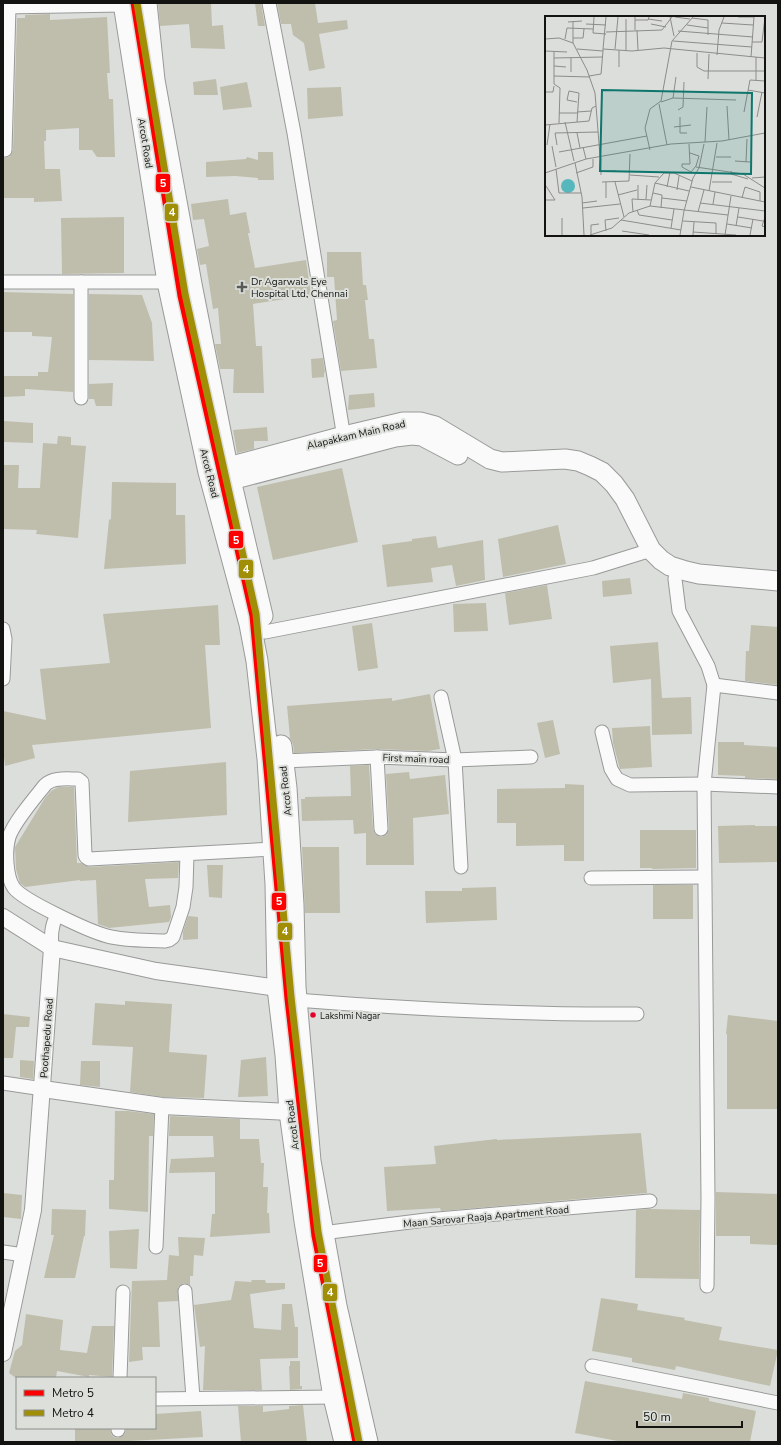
<svg xmlns="http://www.w3.org/2000/svg" width="781" height="1445" font-family="'Nunito Sans',sans-serif">
	<rect width="100%" height="100%" fill="#dcdedb"/>
	<g fill="#bfbeac">
		<path d="M158 3H211L212 26 223 25 225 49 191 48 189 24 160 26Z"/>
		<path d="M255 3H261L265 26H258Z"/>
		<path d="M277 3H315L318 23 347 20 348 29 319 34 325 68 309 71 304 43 293 35 291 24H281Z"/>
		<path d="M50 14V20L107 17 110 73H107L109 99H113L115 157H97L92 150H79V128L46 130V141H44L45 169H60L62 201 34 202V198H3V158L9 157 13 150 17 18H25V15Z"/>
		<path d="M216 79 218 95H194L193 82Z"/>
		<path d="M247 82 252 107 223 110 220 87Z"/>
		<path d="M341 87 343 116 308 119 307 88Z"/>
		<path d="M258 152H273L274 180H258V178L235 176 206 177V162L246 159 247 157 258 160Z"/>
		<path d="M228 199 230 215 246 212 250 233H248L255 268 306 260 311 295 253 304 256 346H262L264 393H233L234 369H220L215 344H221L218 308 213 309 206 264 200 265 197 249 209 246 204 219 193 220 191 204Z"/>
		<path d="M124 217V273L62 274 61 218Z"/>
		<path d="M327 252H361L363 285H366L368 300H365L369 339H374L377 368 341 371 333 321 337 320 334 277H327Z"/>
		<path d="M3 292 73 294V392L25 389V396L3 397V376H38V372H48L52 337 32 336V332H3Z"/>
		<path d="M89 294 142 295 152 323 154 361 89 360Z"/>
		<path d="M323 358 325 372 324 373V377L312 378 311 359Z"/>
		<path d="M113 383 112 406H96L94 399H89V384Z"/>
		<path d="M374 393 375 407 348 410 349 395Z"/>
		<path d="M4 421 33 423V443L4 442Z"/>
		<path d="M267 427 268 441H254V449L237 453 233 430Z"/>
		<path d="M58 436 71 437V445L86 446 78 538 36 534 37 530 3 529 4 465H19L18 488H40L43 443 57 444Z"/>
		<path d="M342 468 358 542 273 560 257 487Z"/>
		<path d="M112 482 176 483V515H185L186 564 104 569 109 520 111 519Z"/>
		<path d="M558 525 566 564 503 577 498 539Z"/>
		<path d="M436 536 438 548 483 540 485 580 456 586 452 565 431 568 433 582 387 587 382 545 412 541V539Z"/>
		<path d="M630 578 632 594 603 597 602 581Z"/>
		<path d="M547 585 552 619 509 625 505 593Z"/>
		<path d="M486 603 488 631 454 632 453 604Z"/>
		<path d="M218 605 220 645H205L211 728 32 745 35 758 5 766 3 748V711L46 720 40 669 110 663 103 614Z"/>
		<path d="M372 623 378 668 358 671 352 626Z"/>
		<path d="M751 625 778 627V685L745 681 746 651H749Z"/>
		<path d="M658 642 662 698 691 697 692 734 652 735 651 679 613 683 610 646Z"/>
		<path d="M430 694 440 749 428 751 377 749 294 753 293 744 290 738 287 706 392 698V701Z"/>
		<path d="M553 720 560 754 545 758 537 723Z"/>
		<path d="M650 726 652 767 620 769 613 743 612 728Z"/>
		<path d="M718 742H744V745L778 747V779L745 778V776L718 775Z"/>
		<path d="M226 762 227 815 128 822 130 771Z"/>
		<path d="M369 765 373 829 375 834 381 837 386 835 389 829 386 774 409 772 410 779 445 775 449 814 413 818 414 865H366V833L354 834 353 820 302 821 301 799H305V797L351 796 350 766Z"/>
		<path d="M565 784 584 785V861H564V845L516 846V823H497V789L565 788Z"/>
		<path d="M58 787H74L77 863H81L89 867 179 862 178 878 145 879 149 907 170 905 171 917 169 922 109 928 98 924 96 880 80 881V880L25 887 20 883 16 869 15 847 45 798 51 791Z"/>
		<path d="M755 825V826H778V862L719 863 718 826Z"/>
		<path d="M640 830H696V868L652 869V868H640Z"/>
		<path d="M302 847H339L340 913H305Z"/>
		<path d="M207 865H223L222 898 209 897Z"/>
		<rect x="653" y="885" width="40" height="34"/>
		<path d="M496 887 497 920 426 923 425 891H462V888Z"/>
		<path d="M188 916 198 917V939L183 940V932Z"/>
		<path d="M125 1001 172 1004 169 1052 207 1055 204 1098 163 1097 130 1092 133 1047 92 1045 95 1003 125 1005Z"/>
		<path d="M3 1014 30 1017 29 1027H16L13 1058H3Z"/>
		<path d="M728 1015 778 1021V1109H727V1034H726Z"/>
		<path d="M266 1057 268 1096 238 1097 241 1060Z"/>
		<path d="M20 1060 34 1061 33 1079 20 1077Z"/>
		<path d="M81 1061H100V1087L80 1085Z"/>
		<path d="M115 1111H128L154 1114 153 1136H149L148 1212 109 1209V1180H114Z"/>
		<path d="M170 1116 240 1119V1139H259L261 1163H264L263 1187H268L267 1213H269L270 1233 210 1237 212 1214H215V1172L169 1173 171 1159 214 1157 213 1136H169Z"/>
		<path d="M641 1133 647 1193 441 1211 440 1208 387 1211 384 1167 436 1164 434 1146 497 1139V1140Z"/>
		<path d="M716 1192 778 1194V1245L750 1244V1236H716Z"/>
		<path d="M3 1193 22 1195 21 1219 3 1217Z"/>
		<path d="M52 1209 86 1210 85 1236H84L75 1278H44L54 1235H51Z"/>
		<path d="M649 1209 700 1210 699 1279 635 1278 636 1210Z"/>
		<path d="M139 1229 137 1269 110 1268 109 1231Z"/>
		<path d="M178 1237 205 1238 203 1256 194 1255 193 1276H190V1285L184 1283 178 1287V1301L158 1302 160 1347H142L143 1360 129 1362 132 1281 167 1280 169 1255 179 1256Z"/>
		<path d="M251 1280H265L266 1283H285V1289L250 1294 254 1328 281 1330 282 1304H292L295 1327H298V1358L260 1359 262 1390H203L205 1346 200 1347 194 1305 231 1300 235 1281 252 1282Z"/>
		<path d="M601 1298 638 1304 637 1310 685 1318 684 1320 722 1327 719 1340 778 1350 770 1386 676 1366 675 1370 632 1362V1358L592 1351Z"/>
		<path d="M26 1314 63 1320 60 1350 87 1353 92 1326H114L112 1377 89 1375V1377L57 1371 56 1378H16L9 1373 15 1351 22 1345Z"/>
		<path d="M290 1361H300V1386H302V1389L290 1390 289 1366H290Z"/>
		<path d="M585 1381 682 1399 683 1393 709 1398V1401L756 1411 750 1442H623L575 1433Z"/>
		<path d="M303 1405 307 1442H241L238 1406H263V1412L289 1409V1406Z"/>
		<path d="M201 1411 203 1437 112 1442H75V1428H110L111 1434 114 1437 118 1438 125 1434 126 1428H155V1414Z"/>
	</g>
	<g fill="none" stroke-linecap="round" stroke-linejoin="round">
		<g stroke="#989a98" stroke-width="15">
			<g id="minor">
				<path d="M269 3 294 133 345 444"/>
				<path d="M3 7 124 5"/>
				<path d="M5 150 9 7"/>
				<path d="M3 282H168"/>
				<path d="M81 282V398"/>
				<path d="M677 568 675 579 679 611 708 666 714 685 704 784 708 1198 707 1286"/>
				<path d="M3 629 5 639 3 679"/>
				<path d="M265 632 593 568 651 550"/>
				<path d="M714 685 778 693"/>
				<path d="M441 697 455 760 461 867"/>
				<path d="M602 732 611 769 617 779 630 785 704 784 778 787"/>
				<path d="M283 761 377 757"/>
				<path d="M381 829 377 757 455 760 531 757"/>
				<path d="M187 854 186 887 183 907 173 937 169 940 165 941C146 940 126 941 107 936 89 931 24 901 14 888 6 877 5 850 9 837 14 822 34 799 45 785 53 777 67 779 78 779L82 782 85 855 86 857 89 859 274 849"/>
				<path d="M591 878 704 877"/>
				<path d="M52 948C51 936 51 926 57 915"/>
				<path d="M296 1000C410 1009 524 1015 637 1014"/>
				<path d="M3 1083 43 1089"/>
				<path d="M322 1233 426 1220 650 1201"/>
				<path d="M156 1247 162 1106"/>
				<path d="M3 1252 24 1255"/>
				<path d="M185 1291 193 1398"/>
				<path d="M592 1366 778 1403"/>
				<path d="M120 1378 123 1292"/>
				<path d="M155 1399 334 1397"/>
				<path d="M118 1430V1428"/>
			</g>
		</g>
		<g stroke="#989a98" stroke-width="18">
			<g id="tertiary">
				<path d="M3 917 52 948 156 971 278 988"/>
				<path d="M43 1089 162 1106 290 1112"/>
				<path d="M3 1353 33 1210 52 948"/>
			</g>
		</g>
		<g stroke="#989a98" stroke-width="21">
			<g id="secondary">
				<path d="M213 471 344 436 403 422H420L435 426 490 459 502 462 565 459 578 461 590 466 602 472 614 484 625 499 651 550 661 560 670 566 686 571 699 574 778 581"/>
				<path d="M216 484 395 437 412 435 422 436 458 455"/>
			</g>
		</g>
		<g stroke="#989a98" stroke-width="23">
			<g id="primary">
				<path d="M124 3 168 282 209 472 250 624 257 661 268 759 276 884 278 988 286 1055 290 1112 305 1221 334 1397 345 1442"/>
				<path d="M146 3 154 80 191 284 227 467 262 616"/>
				<path d="M281 746 286 788 293 905 295 987 310 1161 336 1306 367 1442"/>
			</g>
		</g>
		<use href="#minor" stroke="#fafafa" stroke-width="13"/>
		<use href="#tertiary" stroke="#fafafa" stroke-width="16"/>
		<use href="#secondary" stroke="#fafafa" stroke-width="19"/>
		<use href="#primary" stroke="#fafafa" stroke-width="21"/>
		<g stroke="#dcdfda" stroke-width="10">
			<path id="metro-1" d="M134 3 181 296 253 616 288 999 315 1236 356 1442"/>
		</g>
		<g stroke="#dcdfda" stroke-width="10">
			<path id="metro-2" d="M137 3 185 294 256 614 291 997 318 1232 359 1442"/>
		</g>
		<use href="#metro-1" stroke="#f00" stroke-width="7"/>
		<use href="#metro-2" stroke="#a18e07" stroke-width="7"/>
	</g>
	<path fill="#595b58" stroke="#dcdfda" stroke-width="1.5" d="M240 281h4v4h4v4h-4v4h-4v-4h-4v-4h4z"/>
	<circle fill="#e4002b" stroke="#dcdfda" stroke-width="1.5" cx="313" cy="1015" r="3.5"/>
	<g text-anchor="middle" stroke-width="4" stroke-linejoin="round" paint-order="stroke">
		<g font-size="9" fill="#131412" stroke="#dcdfda" text-anchor="start">
			<text x="320" y="1019">Lakshmi Nagar</text>
		</g>
		<g font-size="10" fill="#131412" stroke="#dcdfda">
			<text transform="translate(146 143) rotate(81)" y="4">Arcot Road</text>
			<text transform="translate(356 434) rotate(-13)" y="4">Alapakkam Main Road</text>
			<text transform="translate(210 473) rotate(76)" y="4">Arcot Road</text>
			<text transform="translate(416 758) rotate(2)" y="4">First main road</text>
			<text transform="translate(285 791) rotate(-96)" y="4">Arcot Road</text>
			<text transform="translate(46 1038) rotate(-86)" y="4">Poothapedu Road</text>
			<text transform="translate(292 1125) rotate(-97)" y="4">Arcot Road</text>
			<text transform="translate(486 1216) rotate(-5)" y="4">Maan Sarovar Raaja Apartment Road</text>
		</g>
		<g font-size="10" fill="#131412" stroke="#dcdfda" text-anchor="start">
			<text x="251" y="285">Dr Agarwals Eye<tspan x="251" dy="12">Hospital Ltd, Chennai</tspan></text>
		</g>
	</g>
	<g transform="translate(545 16)">
		<rect width="220" height="220" fill="#dcdedb"/>
		<path d="M16 170a7 7 0 1 1 14 0a7 7 0 1 1-14 0Z" fill="#56b8bc"/>
		<path fill="none" stroke="#8c8d8b" stroke-width="1" d="M49 1 48 17 61 18M125 1 129 20M130 1 145 3M193 1H209M147 2 163 4M81 3V35M103 3 117 5M90 4H103L104 1M163 4V19M23 6 37 5M177 7 208 9M41 8 61 9M106 8 121 11M142 9 163 12M90 14V1M92 14 93 34M133 15 208 21M61 16 117 14 127 1M28 22H38L39 13M0 23 14 22 28 27 42 54 50 77 55 140M20 23 22 12 48 13M128 25 207 31M207 26H217L220 1M28 27V5M32 33 58 35V33L87 35 119 32 220 42M58 33 61 1M70 33 73 1M0 35 22 36M9 36V68L15 72 14 107M152 37V51L159 55H220M172 39 174 14 179 1M206 41 209 1M9 42 57 41M26 42V56M9 50 21 51M74 51V34M9 60 45 61M44 60 56 58 58 35M163 63 164 38M211 64V41M203 74 220 77M0 76H8L9 70M128 82 131 61M32 86 22 84 24 75 34 77 32 106M116 86 128 82 191 84M114 88 122 129M182 90 184 124M133 94 138 91 139 66M32 96 46 95M199 96 205 64 220 65M14 97H32M135 101V117H142M212 101 217 76M20 106 29 145M0 109 44 105 47 92 51 90M129 111 146 109M32 117 35 132M160 126 162 91M144 128 145 148H137V151L146 156 151 150 154 140 145 137M2 129 5 108M12 129 10 117 53 116M7 130 11 151M38 131 41 143M105 134 100 112 105 93 116 85 127 25 148 1M14 136 102 120M171 141H186M190 145 205 146M201 146 202 123M30 147 37 181 39 219M151 151 198 158 220 172M11 153 14 177H36M56 155H71M186 155V158L203 163M0 157 41 143 126 128 177 125 220 117M31 157 48 151V143M56 159V142M85 159 114 161M207 162 220 161M57 166 84 165 85 138M61 166V182M70 166 79 201M167 166H187M110 167 144 175M122 171 125 156M146 171 220 186M132 174 134 160M164 175 172 127M108 177 117 179 116 192M73 179 92 174M117 182 142 185M197 182 200 171 215 176V185M93 183V169M101 183 102 169M0 184H10L1 170M37 187 52 185M155 187 220 195M168 188 170 176M105 190 183 199M105 190 110 167 119 157H129L147 165M38 192 75 188M92 194 94 199 127 204M88 196 87 183 106 184M153 196 159 174M193 201 218 205M220 201 217 210 220 211M76 204 136 214M138 205 171 207V218M182 208 207 212M191 210 194 192M126 212 129 193M61 215 60 204 74 202M77 215 104 219M148 216 191 219M17 219V202M45 219 67 212 84 197 105 190M46 219V209L54 208M135 219 139 195 148 162 154 152 159 128M148 219 149 206M180 219 186 180M205 219 208 203"/>
		<path fill="#0f766e" fill-opacity="0.15" stroke="#0f766e" stroke-width="2" d="M57 74 207 77 206 158 55 155Z"/>
		<rect width="220" height="220" fill="none" stroke="#131412" stroke-width="2"/>
	</g>
	<g stroke="#dcdfda" stroke-width="1.5">
		<rect x="155" y="173" width="16" height="20" rx="4" fill="#f00"/>
		<rect x="164" y="203" width="15" height="19" rx="4" fill="#a18e07"/>
		<rect x="228" y="530" width="16" height="19" rx="4" fill="#f00"/>
		<rect x="238" y="559" width="16" height="20" rx="4" fill="#a18e07"/>
		<rect x="271" y="892" width="16" height="19" rx="4" fill="#f00"/>
		<rect x="277" y="922" width="16" height="19" rx="4" fill="#a18e07"/>
		<rect x="313" y="1254" width="15" height="19" rx="4" fill="#f00"/>
		<rect x="322" y="1283" width="16" height="19" rx="4" fill="#a18e07"/>
	</g>
	<g font-size="11" text-anchor="middle" font-weight="bold" fill="#fff">
		<text x="163" y="187">5</text>
		<text x="172" y="216">4</text>
		<text x="236" y="544">5</text>
		<text x="246" y="573">4</text>
		<text x="279" y="905">5</text>
		<text x="285" y="935">4</text>
		<text x="320" y="1267">5</text>
		<text x="330" y="1296">4</text>
	</g>
	<rect width="781" height="1445" fill="none" stroke="#131412" stroke-width="8"/>
	<rect x="16" y="1377" width="140" height="52" fill="#dcdfda" stroke="#8c8e8a"/>
	<rect x="24" y="1390" width="20" height="6" fill="#ff0000" stroke="#8c8e8a"/>
	<text x="52" y="1397" font-size="12" fill="#131412">Metro 5</text>
	<rect x="24" y="1410" width="20" height="6" fill="#a18e07" stroke="#8c8e8a"/>
	<text x="52" y="1417" font-size="12" fill="#131412">Metro 4</text>
	<path d="M637 1421v6h105v-6" fill="none" stroke="#131412" stroke-width="2"/>
	<text x="643" y="1421" font-size="12" fill="#131412" stroke="#dcdfda" stroke-width="3" paint-order="stroke">50 m</text>
</svg>
